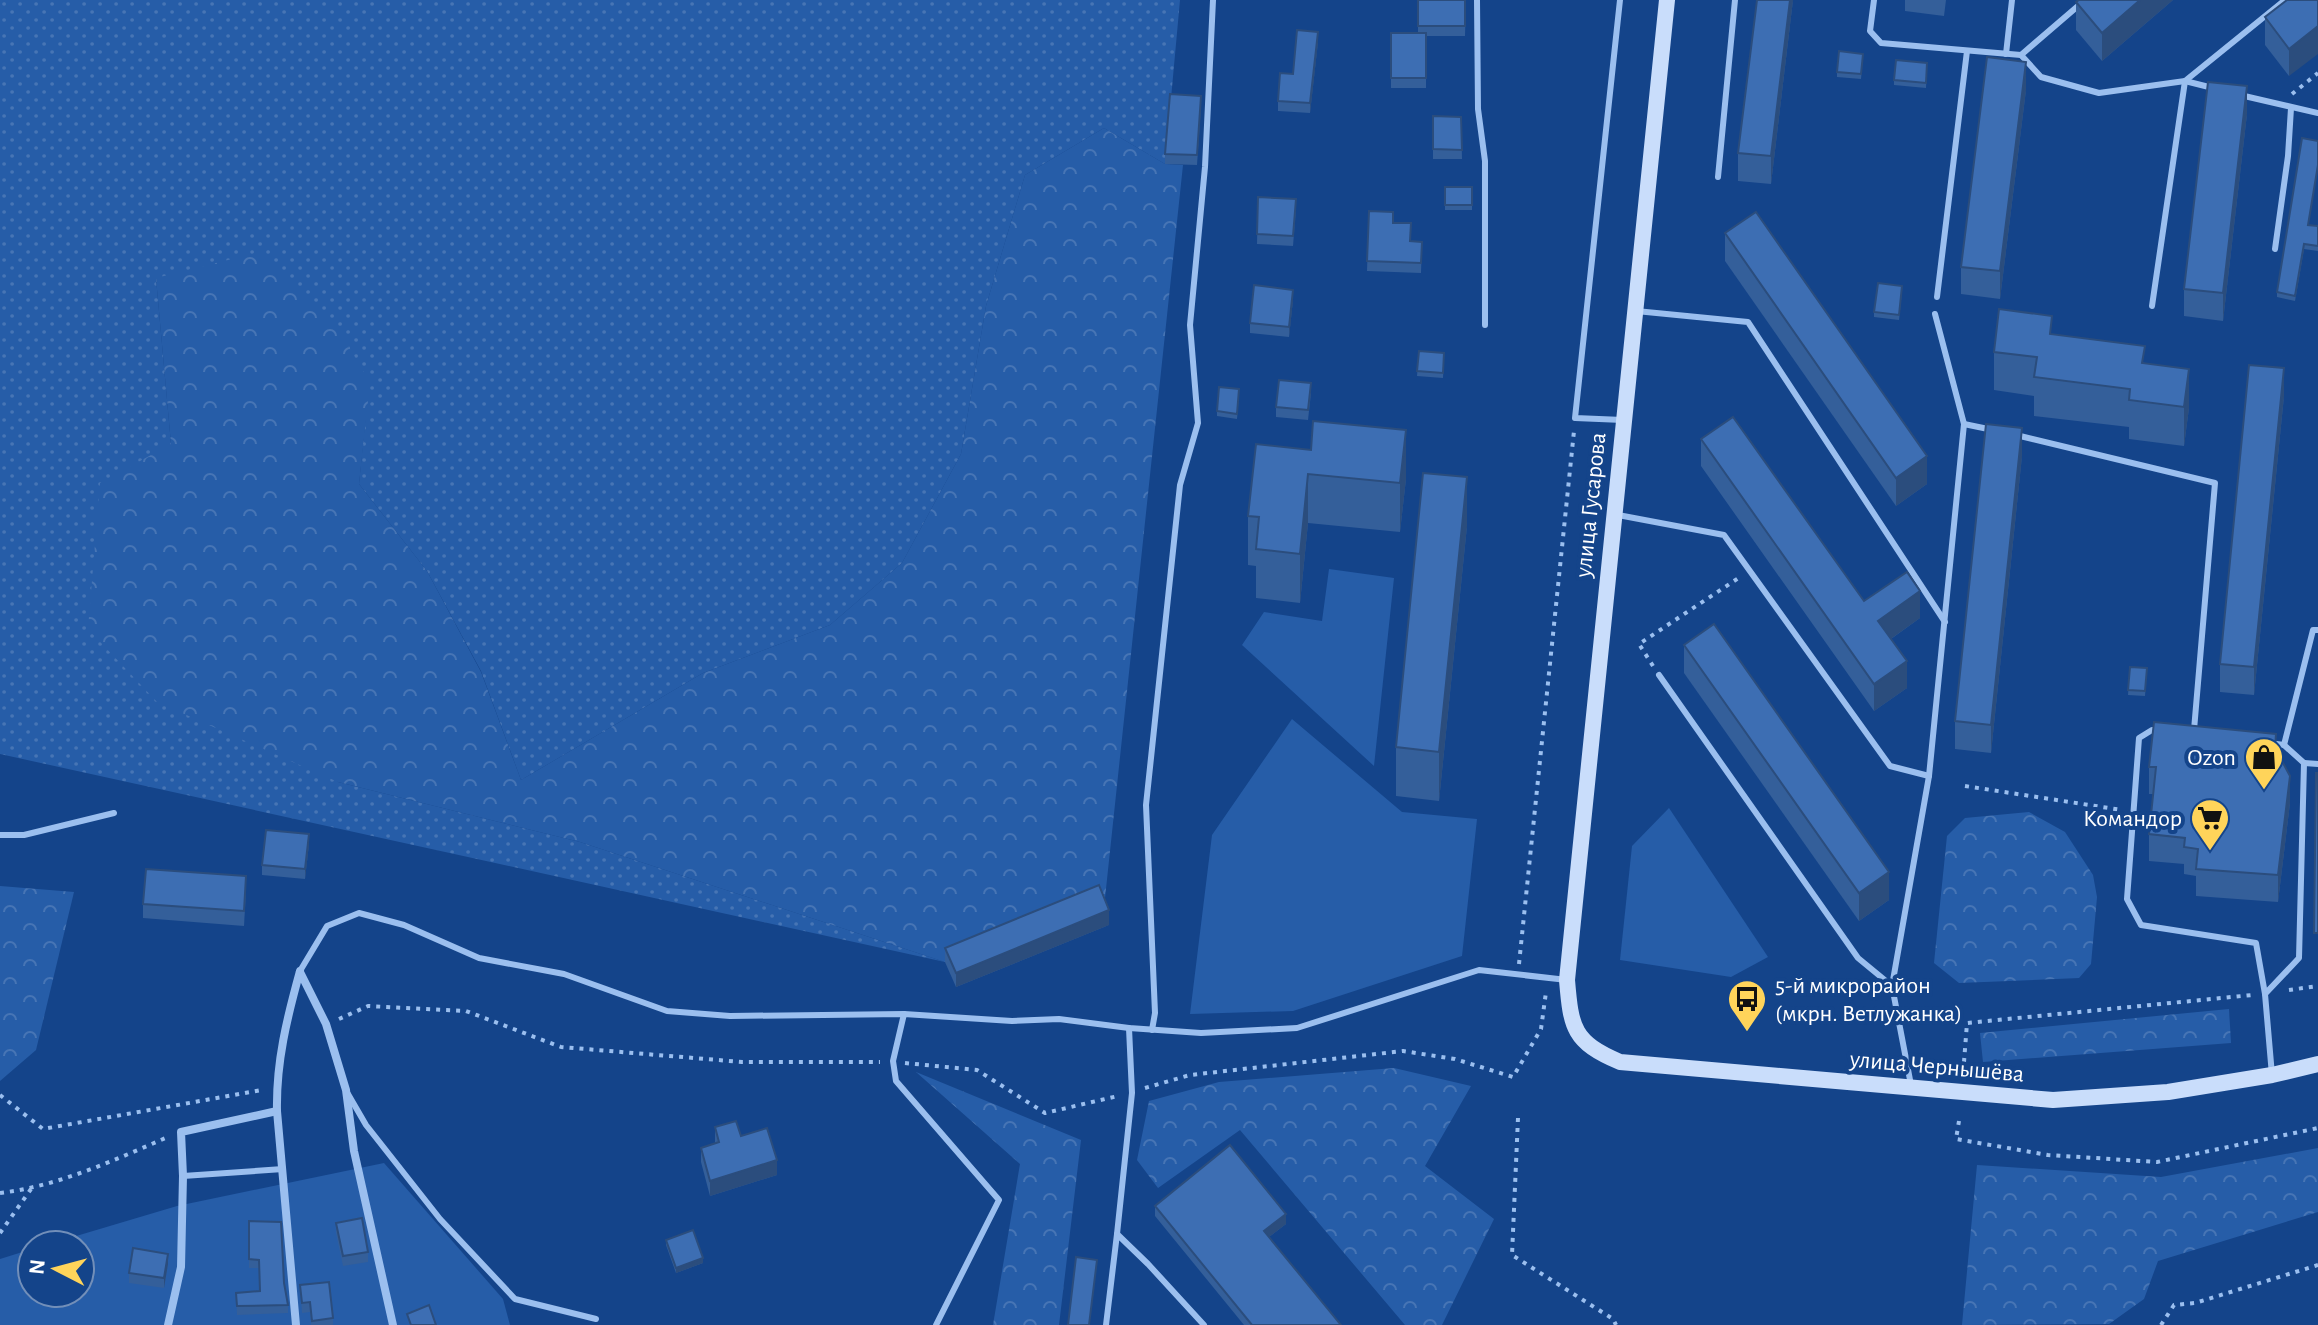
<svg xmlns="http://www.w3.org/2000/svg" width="2318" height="1325" font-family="'Alegreya Sans',sans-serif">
	<defs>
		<pattern id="grass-dots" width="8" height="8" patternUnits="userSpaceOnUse" patternTransform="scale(2)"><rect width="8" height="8" fill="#265da8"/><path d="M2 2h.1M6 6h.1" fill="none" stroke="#4775b5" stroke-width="1.8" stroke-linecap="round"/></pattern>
		<pattern id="forest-crowns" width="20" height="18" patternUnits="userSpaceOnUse" patternTransform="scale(2)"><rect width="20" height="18" fill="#265da8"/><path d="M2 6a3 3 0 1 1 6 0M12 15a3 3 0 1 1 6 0" fill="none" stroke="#4775b5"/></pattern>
	</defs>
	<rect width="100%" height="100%" fill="#14448a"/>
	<path fill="url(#grass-dots)" d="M0 0H1180L1165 164 1104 128 1025 175 986 306 961 454 902 563 830 625 703 673 521 780 481 671 427 571 359 484 369 383 156 278 171 444 338 782 580 842 945 962 0 754Z"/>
	<g fill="url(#forest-crowns)">
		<path d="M1104 128 1165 164 1183 165 1105 898 945 962 580 842 338 782 157 702 88 629 100 483 171 444 156 278 256 253 335 323 370 383 359 484 427 571 481 672 521 780 703 673 830 625 902 563 961 454 986 306 1025 175Z"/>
		<path d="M2029 812 2065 832 2093 875 2097 897 2091 964 2079 978 1959 983 1934 963 1947 836 1965 818Z"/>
		<path d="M0 886 74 892 36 1050 0 1081Z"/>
		<path d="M2229 1009 2231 1043 1983 1062 1980 1033Z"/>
		<path d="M1394 1068 1471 1086 1425 1166 1494 1219 1442 1325H1405L1240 1130 1158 1188 1137 1160 1149 1101 1219 1082Z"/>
		<path d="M916 1072 1081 1140 1059 1325H993L1020 1164Z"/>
		<path d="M2318 1148V1212L2158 1261 2144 1299 2109 1324 1962 1325 1977 1165 2161 1177Z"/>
	</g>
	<g fill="#265da8">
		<path d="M1329 569 1394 578 1374 766 1242 645 1264 612 1322 621Z"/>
		<path d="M1292 719 1402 812 1477 819 1462 956 1293 1011 1190 1014 1212 835Z"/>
		<path d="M1669 808 1768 957 1731 977 1620 960 1632 846Z"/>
		<path d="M384 1163 503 1299 510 1325H0V1259L32 1249V1293H80V1245H46L177 1206Z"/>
	</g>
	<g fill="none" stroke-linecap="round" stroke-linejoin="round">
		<g stroke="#9bbfef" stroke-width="4" stroke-dasharray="4 6" stroke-linecap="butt">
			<path d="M2292 94 2318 73"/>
			<path d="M1653 666 1639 644 1740 577"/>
			<path d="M1965 786 2122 810"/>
			<path d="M1519 964 1574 431"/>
			<path d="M2289 990 2318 986"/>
			<path d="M339 1019 368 1006 466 1011 561 1047 742 1062H880"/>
			<path d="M1964 1062 1967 1023 2252 995"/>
			<path d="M905 1063 977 1070 1045 1113 1118 1096"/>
			<path d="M1145 1088 1190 1075 1403 1051 1455 1059 1513 1077 1541 1029 1546 992"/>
			<path d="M0 1095 43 1129 262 1090"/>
			<path d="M1518 1118 1512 1255 1613 1319 1616 1325"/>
			<path d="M1959 1121 1956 1139 2048 1155 2157 1162 2318 1128"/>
			<path d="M0 1193C59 1186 114 1160 168 1137"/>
			<path d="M0 1233 31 1189"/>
			<path d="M2161 1325 2174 1305 2195 1303 2318 1265"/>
		</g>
		<g stroke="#9bbfef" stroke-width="6">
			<path d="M1477 0 1478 109 1485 161V325"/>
			<path d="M1620 0 1575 418 1623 420"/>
			<path d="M1874 0 1870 31 1881 43 2021 55 2041 77 2099 93 2185 81 2213 88"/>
			<path d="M2006 54 2012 0"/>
			<path d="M2021 55 2085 0"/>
			<path d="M2240 95 2318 113"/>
			<path d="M1718 177 1735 0"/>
			<path d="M2275 249 2288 156 2291 108"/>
			<path d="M1937 297 1967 51"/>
			<path d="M2152 306 2185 81 2285 0"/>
			<path d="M1636 311 1748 322 1945 622"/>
			<path d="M1935 314 1964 424"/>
			<path d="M2016 435 2215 483 2194 730"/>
			<path d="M1618 515 1724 535 1890 766 1929 776"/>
			<path d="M1659 675 1858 958 1892 986 1911 1085"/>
			<path d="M2158 731 2152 730 2139 738 2127 899 2141 925 2256 943 2265 994"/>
			<path d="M2269 743 2284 745 2304 763 2299 958 2265 994 2272 1075"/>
			<path d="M2284 745 2313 630H2318"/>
			<path d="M2304 763 2318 764"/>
			<path d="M0 835H24L114 813"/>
			<path d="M300 971 327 926 359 913 404 925 479 958 564 974 667 1011 730 1016 904 1014 1012 1021 1059 1019 1129 1028 1201 1033 1297 1028 1479 970 1567 980"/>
			<path d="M1892 986 1929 776 1964 424 1993 430"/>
			<path d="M904 1014 893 1061 896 1081 999 1200 936 1325"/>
			<path d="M1152 1030 1155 1013 1146 805 1180 485 1198 423 1190 325 1205 167 1213 0"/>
			<path d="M348 1094 366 1125 440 1219 515 1299 596 1319"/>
			<path d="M183 1176 283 1169"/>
			<path d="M1117 1234 1132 1093 1129 1028"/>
			<path d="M1106 1325 1117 1234 1148 1264 1204 1325"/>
		</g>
		<g stroke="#9bbfef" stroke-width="8">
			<path d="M300 972 326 1024 346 1090 354 1151 393 1325"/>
			<path d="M277 1111 296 1325"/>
			<path d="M168 1325 181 1267 183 1176 181 1132 277 1111C276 1062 287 1018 300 971"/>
		</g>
		<path stroke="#c9ddfb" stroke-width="16" d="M1667 0 1567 980C1571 1028 1573 1042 1620 1062L2053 1100 2168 1092 2272 1075 2318 1064"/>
	</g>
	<g fill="#345f9a">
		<path d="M1418 0H1466L1465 36H1426V88H1391V33H1418Z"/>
		<path d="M1793 0 1771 184 1738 181V153Z"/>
		<path d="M1905 0H1946L1944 16 1905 11Z"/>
		<path d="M2173 0 2102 61 2076 30V2Z"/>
		<path d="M2318 0 2289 76 2265 45V17Z"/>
		<path d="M1318 42 1310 113 1278 111V101L1293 74Z"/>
		<path d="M1863 54 1861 79 1837 77V72Z"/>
		<path d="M1927 63 1926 88 1894 85V80Z"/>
		<path d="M2026 90 2000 299 1961 294V267Z"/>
		<path d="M1201 106 1197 165 1165 164V154Z"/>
		<path d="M2247 114 2223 321 2184 316V289Z"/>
		<path d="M1433 116 1461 117 1462 159H1433Z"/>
		<rect x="1445" y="187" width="27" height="23"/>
		<path d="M1258 197 1296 208 1293 246 1257 244Z"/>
		<path d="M1369 211 1393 223 1410 241 1422 242 1421 273 1367 271Z"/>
		<path d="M2309 225 2318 226V251L2304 249 2295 301 2277 297V292Z"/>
		<path d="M1725 233 1927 484 1896 506 1725 261Z"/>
		<path d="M1902 291 1899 320 1874 317V312Z"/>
		<path d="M1293 300 1289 337 1250 333V323Z"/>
		<path d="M2052 334 2145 363 2189 408 2184 446 2129 439V427L2034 416V396L1994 390V352Z"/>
		<path d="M1419 351 1444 353 1443 378 1417 376Z"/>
		<path d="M1311 393 1308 420 1276 417V407Z"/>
		<path d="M1239 394 1237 419 1217 416V411Z"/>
		<path d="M2284 396 2254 695 2220 692V664Z"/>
		<path d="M1701 439 1864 601 1920 618 1891 639 1907 688 1874 711 1701 466Z"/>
		<path d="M1256 444 1406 479 1400 532 1308 523 1300 603 1256 598V566L1248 565V516Z"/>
		<path d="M2022 456 1991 753 1955 749V721Z"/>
		<path d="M1467 526 1439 801 1396 796V747Z"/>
		<path d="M1684 645 1889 900 1859 921 1684 673Z"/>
		<path d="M2130 667 2147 668 2145 696 2128 695Z"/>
		<path d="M2276 751 2290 803 2278 902 2196 896V876L2184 874V864L2149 861V834L2153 794H2149V767Z"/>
		<path d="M309 844 305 879 262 875V865Z"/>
		<path d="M246 891 244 926 143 918V904Z"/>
		<path d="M1109 925 956 987 945 962V948Z"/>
		<path d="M715 1127 741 1136 777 1175 710 1196 701 1162V1148L715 1143Z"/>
		<path d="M1155 1206 1286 1224 1269 1237 1341 1325H1244L1155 1216Z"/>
		<path d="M249 1221 284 1283 288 1305V1313L237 1315 236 1293 260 1291 259 1268H249Z"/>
		<path d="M336 1223 368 1252V1262L343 1266 336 1233Z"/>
		<path d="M666 1240 703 1263 676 1273 666 1245Z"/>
		<path d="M168 1264 164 1288 129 1283V1273Z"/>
		<path d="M300 1285 333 1318V1325H311L310 1312 302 1313Z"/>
	</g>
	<g fill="#2b4d7d">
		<path d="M1790 0H1793L1771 184V156Z"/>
		<path d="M2140 0H2173L2102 61V33Z"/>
		<path d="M2318 26V54L2289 76V49Z"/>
		<path d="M1318 32V42L1310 113V103Z"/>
		<path d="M2026 62V90L2000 299V271Z"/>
		<path d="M2247 86V114L2223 321V293Z"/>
		<path d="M1293 290V300L1289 337V327Z"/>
		<path d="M2284 368V396L2254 695V667Z"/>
		<path d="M2189 369V408L2184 446V407Z"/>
		<path d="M2022 428V456L1991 753V725Z"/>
		<path d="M1406 430V479L1400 532V483Z"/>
		<path d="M1927 456V484L1896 506V478Z"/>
		<path d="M1308 474V523L1300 603V554Z"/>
		<path d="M1467 477V526L1439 801V752Z"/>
		<path d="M1920 591V618L1878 648V621Z"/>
		<path d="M1907 661V688L1874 711V684Z"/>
		<path d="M2290 776V803L2278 902V875Z"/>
		<path d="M309 834V844L305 879V869Z"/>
		<path d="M1889 872V900L1859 921V893Z"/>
		<path d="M1109 910V925L956 987V973Z"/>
		<path d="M777 1160V1175L710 1196V1181Z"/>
		<path d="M1286 1214V1224L1264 1241V1231Z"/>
		<path d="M168 1254V1264L164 1288V1278Z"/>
		<path d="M703 1258V1263L676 1273V1268Z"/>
	</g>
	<g fill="#3d6eb3" stroke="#2b4d7d" stroke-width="2">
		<rect x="1418" y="0" width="47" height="26"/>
		<path d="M1757 0H1790L1771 156 1738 153Z"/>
		<path d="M2079 0H2140L2102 33 2076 2Z"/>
		<path d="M2287 0H2318V26L2289 49 2265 17Z"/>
		<path d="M1297 30 1318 32 1310 103 1278 101 1280 73 1293 74Z"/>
		<rect x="1391" y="33" width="35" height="45"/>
		<path d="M1839 51 1863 54 1861 74 1837 72Z"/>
		<path d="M1987 57 2026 62 2000 271 1961 267Z"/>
		<path d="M1896 60 1927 63 1926 83 1894 80Z"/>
		<path d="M2208 82 2247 86 2223 293 2184 289Z"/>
		<path d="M1170 94 1201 96 1197 155 1165 154Z"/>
		<path d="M1433 116 1461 117 1462 150 1433 149Z"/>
		<path d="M2302 138 2318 141V165L2308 225 2318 226V246L2304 244 2295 296 2277 292Z"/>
		<rect x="1445" y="187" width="27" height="18"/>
		<path d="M1258 197 1296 199 1293 236 1257 234Z"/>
		<path d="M1369 211 1393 212V223H1411L1410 241 1422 242 1421 263 1367 261Z"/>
		<path d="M1756 212 1927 456 1896 478 1725 233Z"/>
		<path d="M1878 283 1902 286 1899 315 1874 312Z"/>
		<path d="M1254 285 1293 290 1289 327 1250 323Z"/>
		<path d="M1999 309 2052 316 2050 334 2145 346 2142 363 2189 369 2184 407 2129 400 2130 389 2034 377 2037 357 1994 352Z"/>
		<path d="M1419 351 1444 353 1443 373 1417 371Z"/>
		<path d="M2249 365 2284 368 2254 667 2220 664Z"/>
		<path d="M1279 380 1311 383 1308 410 1276 407Z"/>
		<path d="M1219 387 1239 389 1237 414 1217 411Z"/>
		<path d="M1733 417 1864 601 1907 572 1920 591 1878 621 1907 661 1874 684 1701 439Z"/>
		<path d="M1313 421 1406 430 1400 483 1308 474 1300 554 1256 549 1259 517 1248 516 1256 444 1311 450Z"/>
		<path d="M1986 424 2022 428 1991 725 1955 721Z"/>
		<path d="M1423 473 1467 477 1439 752 1396 747Z"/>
		<path d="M1714 624 1889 872 1859 893 1684 645Z"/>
		<path d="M2130 667 2147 668 2145 691 2128 690Z"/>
		<path d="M2154 722 2276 734 2275 748 2290 776 2278 875 2196 869 2198 849 2184 847 2185 838 2149 834 2156 767H2149Z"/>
		<path d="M2316 773H2318V933H2314Z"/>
		<path d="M266 830 309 834 305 869 262 865Z"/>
		<path d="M146 869 246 876 244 911 143 904Z"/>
		<path d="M1099 885 1109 910 956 973 945 948Z"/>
		<path d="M736 1121 741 1136 767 1128 777 1160 710 1181 701 1148 719 1142 715 1127Z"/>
		<path d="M1230 1145 1286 1214 1264 1231 1341 1325H1252L1155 1206Z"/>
		<path d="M362 1218 368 1252 343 1256 336 1223Z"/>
		<path d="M249 1221 281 1222 284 1283 288 1305 237 1306 236 1293 260 1291 259 1260 249 1259Z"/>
		<path d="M693 1230 703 1258 676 1268 666 1240Z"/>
		<path d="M133 1248 168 1254 164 1278 129 1273Z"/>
		<path d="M1076 1257 1097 1260 1089 1325H1068Z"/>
		<path d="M329 1282 333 1318 312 1321 310 1302 302 1303 300 1285Z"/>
		<path d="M429 1305 436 1325H411L407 1314Z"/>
	</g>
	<defs>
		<g id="shop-pin" transform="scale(2)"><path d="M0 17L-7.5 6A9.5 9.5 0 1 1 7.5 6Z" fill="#ffd45a" stroke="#14448a"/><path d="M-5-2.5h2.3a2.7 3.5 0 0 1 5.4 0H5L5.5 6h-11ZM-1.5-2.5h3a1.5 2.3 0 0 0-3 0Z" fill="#111"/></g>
		<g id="supermarket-pin" transform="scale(2)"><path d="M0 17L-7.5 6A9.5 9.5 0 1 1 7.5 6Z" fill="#ffd45a" stroke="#14448a"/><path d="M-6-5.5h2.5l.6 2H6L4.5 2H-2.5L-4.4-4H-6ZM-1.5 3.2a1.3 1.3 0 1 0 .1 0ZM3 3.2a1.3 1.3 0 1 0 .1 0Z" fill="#111"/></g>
		<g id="bus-pin" transform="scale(2)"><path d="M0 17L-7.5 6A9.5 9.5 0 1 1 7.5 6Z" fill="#ffd45a" stroke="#14448a"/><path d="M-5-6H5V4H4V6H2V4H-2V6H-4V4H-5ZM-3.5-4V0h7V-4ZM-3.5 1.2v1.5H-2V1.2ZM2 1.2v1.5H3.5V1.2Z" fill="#111"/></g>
	</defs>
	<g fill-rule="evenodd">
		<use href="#shop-pin" x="2264" y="757"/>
		<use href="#supermarket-pin" x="2210" y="818"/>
		<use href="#bus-pin" x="1747" y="999"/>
	</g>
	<g text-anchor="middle" stroke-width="8" stroke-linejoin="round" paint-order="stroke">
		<g font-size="24" fill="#fff" stroke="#14448a">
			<text transform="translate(1590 505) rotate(-84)" y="8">улица Гусарова</text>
			<text transform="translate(1937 1066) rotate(5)" y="8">улица Чернышёва</text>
		</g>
		<g font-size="24" fill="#fff" stroke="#14448a" text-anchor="end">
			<text x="2236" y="765">Ozon</text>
			<text x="2182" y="826">Командор</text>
			<text x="1775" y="993" text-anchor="start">5-й микрорайон<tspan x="1775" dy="28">(мкрн. Ветлужанка)</tspan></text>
		</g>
	</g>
	<g transform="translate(56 1269) rotate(276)"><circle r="38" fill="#14448a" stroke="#728fb9" stroke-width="2"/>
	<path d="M0-6L14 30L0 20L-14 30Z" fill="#ffd45a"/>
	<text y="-12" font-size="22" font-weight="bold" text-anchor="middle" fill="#ffffff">N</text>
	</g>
</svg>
